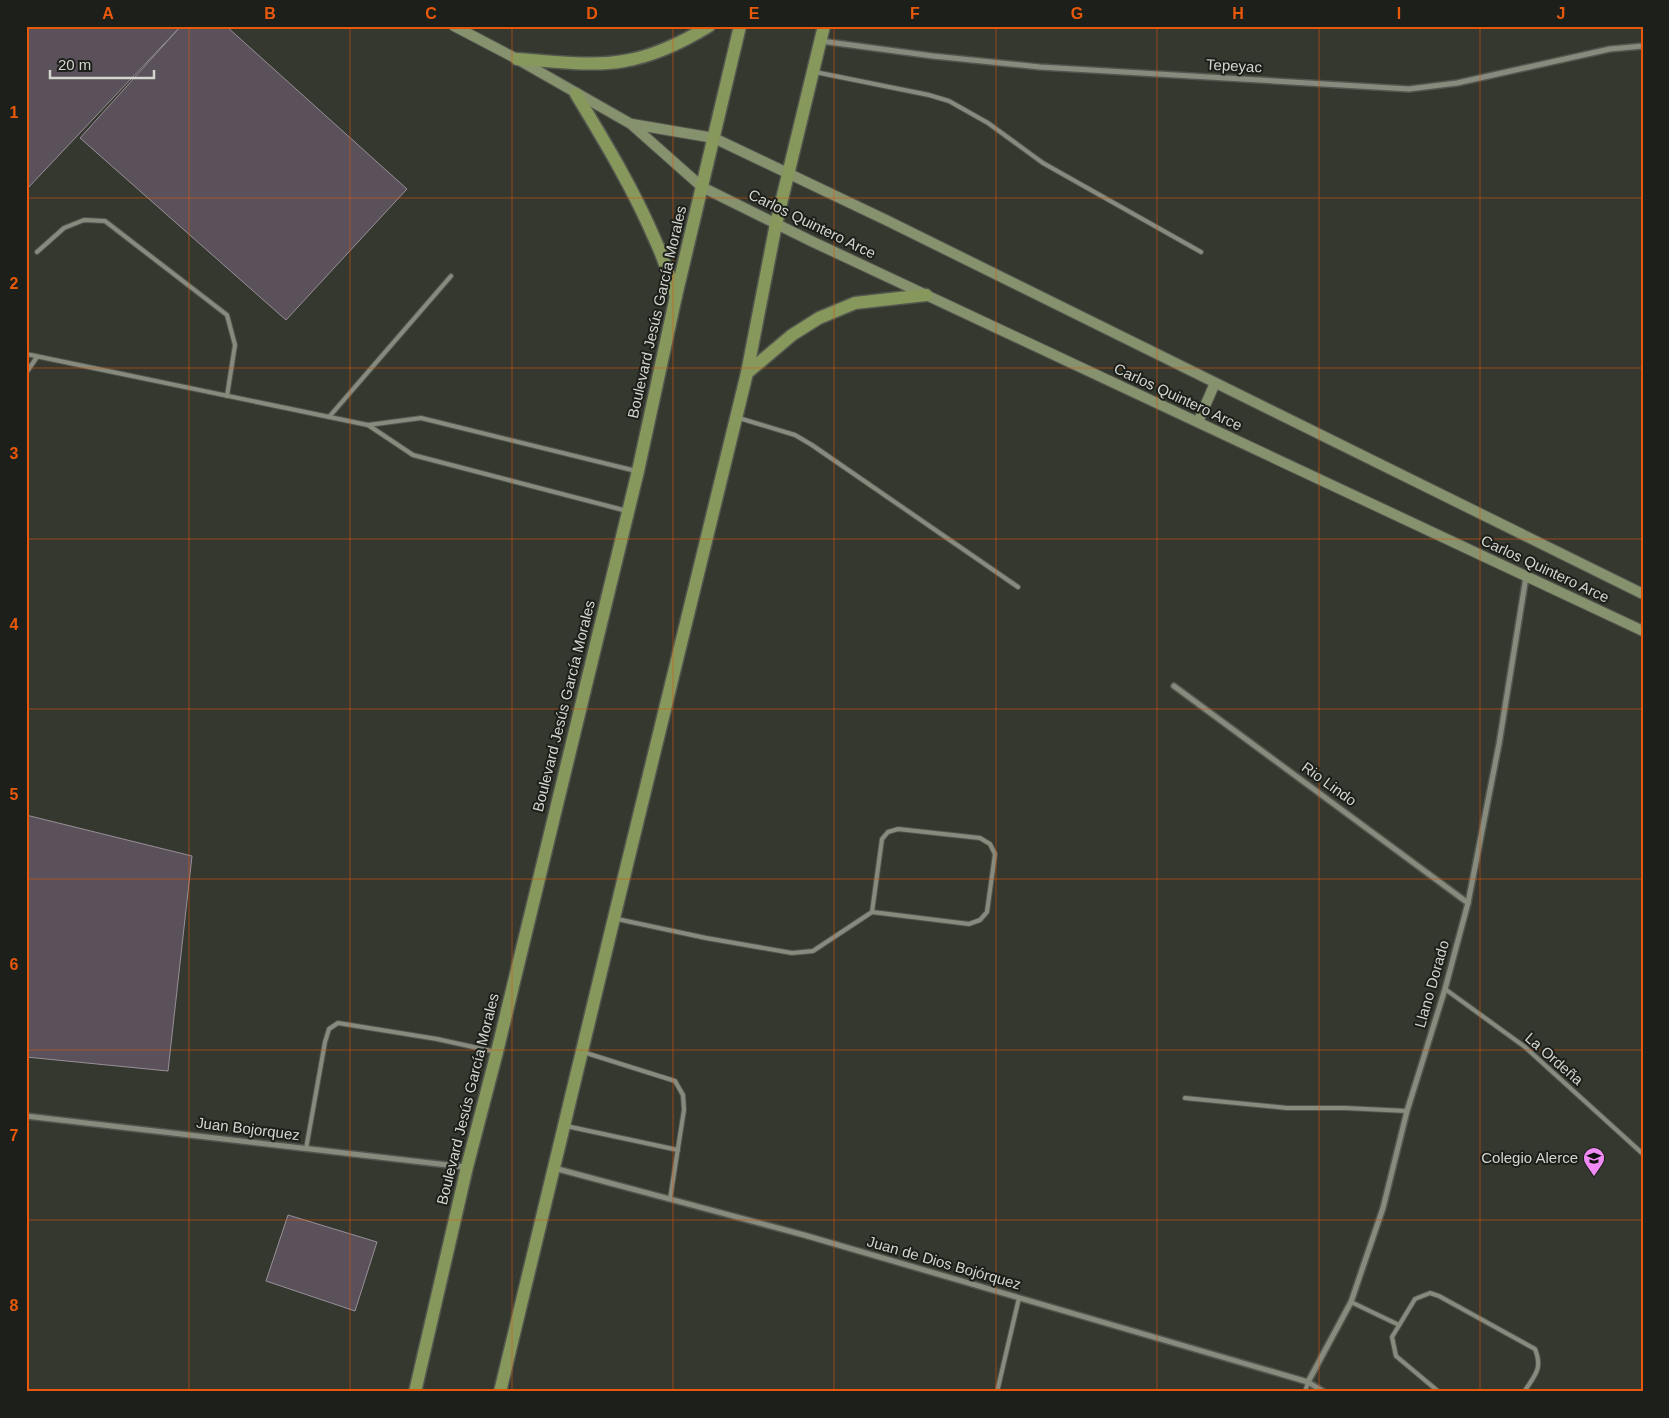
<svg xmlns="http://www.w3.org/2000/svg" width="1669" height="1418" font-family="Helvetica,sans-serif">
	<rect width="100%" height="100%" fill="#35382e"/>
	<g fill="#5a515a" stroke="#988f99">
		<path d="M26 26H181L26 190Z"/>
		<path d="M181 26H226L407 189 286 320 80 138Z"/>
		<path d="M26 815 192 856 168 1071 26 1057Z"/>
		<path d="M288 1215 377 1242 355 1311 266 1281Z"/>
	</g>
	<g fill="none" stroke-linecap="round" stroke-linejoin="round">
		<g stroke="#53564e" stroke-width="6">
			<g id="service">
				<path d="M815 72 929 95 949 101 988 123 1043 163 1201 252"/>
				<path d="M37 252 64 228 84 220 105 221 227 315 235 345 227 396"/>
				<path d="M26 354 368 425 421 418 636 471"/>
				<path d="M26 373 37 357"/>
				<path d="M329 417 451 276"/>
				<path d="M739 418 795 435 812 445 1018 587"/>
				<path d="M368 425 413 455 627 511"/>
				<path d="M617 919 706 938 792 953 813 951 872 912 969 924 980 920 987 912 995 854 990 844 980 838 898 829 888 832 882 839 872 912"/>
				<path d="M1445 989 1525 1047 1643 1154"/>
				<path d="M583 1052 675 1081 683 1095 684 1110 670 1199"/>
				<path d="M1185 1098 1287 1108H1345L1407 1111"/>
				<path d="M566 1126 678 1150"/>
				<path d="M306 1149 325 1042 329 1029 338 1023 437 1039 496 1052"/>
				<path d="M1351 1302 1399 1325"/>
				<path d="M997 1392 1019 1298"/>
				<path d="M1305 1392 1308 1382"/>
				<path d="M1439 1392 1396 1356 1392 1337 1415 1299 1430 1293 1439 1296 1535 1349C1543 1369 1535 1375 1524 1392"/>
			</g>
		</g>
		<g stroke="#53564e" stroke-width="8">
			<g id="minor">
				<path d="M821 41 933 56 1040 67 1409 89 1457 83 1610 49 1643 46"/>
				<path d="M1174 686 1468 903"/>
				<path d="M26 1116 465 1167"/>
				<path d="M554 1168 804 1235 1308 1382 1324 1392"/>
				<path d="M1308 1382 1351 1302 1383 1208 1407 1111 1445 989 1468 903 1499 744 1526 577"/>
			</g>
		</g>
		<g stroke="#53564e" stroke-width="12">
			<g id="secondary">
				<path d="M454 26 517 59 631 124 702 187 811 241 1643 631"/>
				<path d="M632 124 714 138 888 221 1643 594"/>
				<path d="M1198 422 1215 383"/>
			</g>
		</g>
		<g stroke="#53564e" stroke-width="15">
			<g id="primary">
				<path d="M517 59C551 61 591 67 624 61 655 56 683 42 709 26"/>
				<path d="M576 94C605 142 634 190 656 242 664 259 670 278 676 296"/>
				<path d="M747 373 792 335 819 318 855 303 926 295"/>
				<path d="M415 1392 467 1167 497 1052 638 471 676 296 740 26"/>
				<path d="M500 1392 614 918 747 373 776 224 824 26"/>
			</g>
		</g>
		<use href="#service" stroke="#868b7e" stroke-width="4"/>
		<use href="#minor" stroke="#868b7e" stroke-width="5"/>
		<use href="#secondary" stroke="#86916d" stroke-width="10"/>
		<use href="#primary" stroke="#86985c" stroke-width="12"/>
	</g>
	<path fill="none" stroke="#e8590c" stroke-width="1" stroke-opacity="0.55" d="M189 26V1392M350 26V1392M512 26V1392M673 26V1392M834 26V1392M996 26V1392M1157 26V1392M1319 26V1392M1480 26V1392M26 198H1643M26 368H1643M26 539H1643M26 709H1643M26 879H1643M26 1050H1643M26 1220H1643"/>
	<defs>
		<g id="school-pin" transform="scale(1.125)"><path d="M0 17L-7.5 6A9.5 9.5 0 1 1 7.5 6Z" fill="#f08bf5" stroke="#1d1f1a"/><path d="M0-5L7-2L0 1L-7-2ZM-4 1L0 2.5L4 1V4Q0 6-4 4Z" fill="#111"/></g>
	</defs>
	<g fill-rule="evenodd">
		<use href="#school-pin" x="1594" y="1158"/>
	</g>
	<g text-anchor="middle" stroke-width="4" stroke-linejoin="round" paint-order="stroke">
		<g font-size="15" fill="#d3d5cf" stroke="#1d1f1a">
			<text transform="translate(1234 66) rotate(3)" y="5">Tepeyac</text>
			<text transform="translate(812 224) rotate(26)" y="5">Carlos Quintero Arce</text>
			<text transform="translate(657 312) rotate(-77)" y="5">Boulevard Jesús García Morales</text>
			<text transform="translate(1178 397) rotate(25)" y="5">Carlos Quintero Arce</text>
			<text transform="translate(1545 569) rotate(25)" y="5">Carlos Quintero Arce</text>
			<text transform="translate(564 706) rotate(-76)" y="5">Boulevard Jesús García Morales</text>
			<text transform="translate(1329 784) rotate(36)" y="5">Rio Lindo</text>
			<text transform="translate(1432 984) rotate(-74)" y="5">Llano Dorado</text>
			<text transform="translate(1554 1059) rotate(41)" y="5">La Ordeña</text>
			<text transform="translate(468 1099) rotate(-76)" y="5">Boulevard Jesús García Morales</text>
			<text transform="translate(248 1129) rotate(7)" y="5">Juan Bojorquez</text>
			<text transform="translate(944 1263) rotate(16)" y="5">Juan de Dios Bojórquez</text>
		</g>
		<g font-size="15" fill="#d3d5cf" stroke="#1d1f1a" text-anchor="end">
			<text x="1578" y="1163">Colegio Alerce</text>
		</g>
	</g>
	<rect width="1669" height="1418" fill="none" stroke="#1d1f1a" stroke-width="55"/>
	<path d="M50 70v8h104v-8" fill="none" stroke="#d3d5cf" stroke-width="2.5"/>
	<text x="58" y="70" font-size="15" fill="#d3d5cf" stroke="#1d1f1a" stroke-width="4" paint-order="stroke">20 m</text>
	<rect x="28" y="28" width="1614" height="1362" fill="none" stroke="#e8590c" stroke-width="2"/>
	<g font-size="16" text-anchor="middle" font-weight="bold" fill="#e8590c">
		<text x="108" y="19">A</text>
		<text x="270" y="19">B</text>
		<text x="431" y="19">C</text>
		<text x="592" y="19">D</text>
		<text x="754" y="19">E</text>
		<text x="915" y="19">F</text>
		<text x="1077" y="19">G</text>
		<text x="1238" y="19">H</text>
		<text x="1399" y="19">I</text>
		<text x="1561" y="19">J</text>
		<text x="14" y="118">1</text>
		<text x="14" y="289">2</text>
		<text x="14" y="459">3</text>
		<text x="14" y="630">4</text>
		<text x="14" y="800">5</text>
		<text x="14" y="970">6</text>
		<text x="14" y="1141">7</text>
		<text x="14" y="1311">8</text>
	</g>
</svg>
